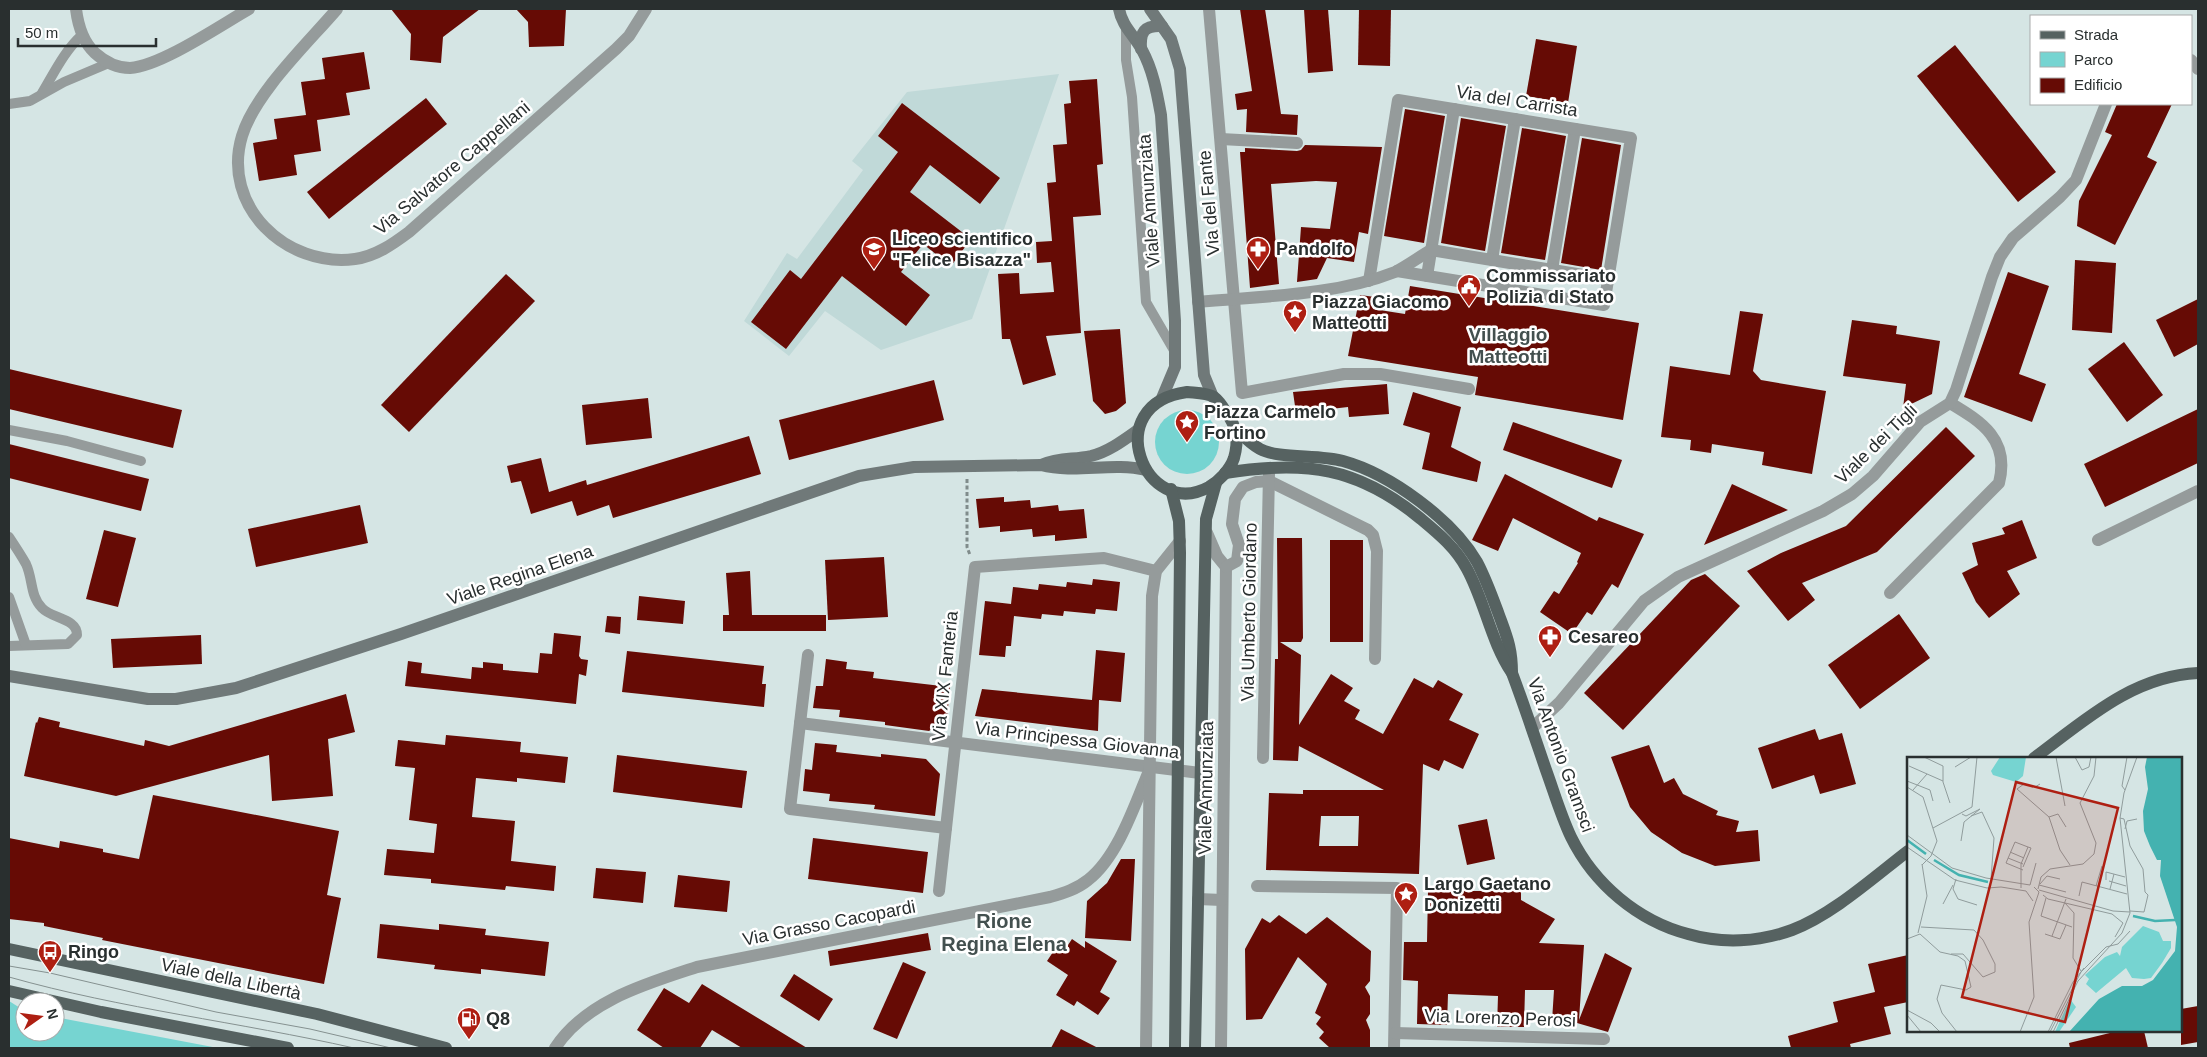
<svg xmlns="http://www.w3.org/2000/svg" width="2207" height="1057" font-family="Arial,sans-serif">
	<rect width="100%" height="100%" fill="#d5e5e4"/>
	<path fill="#c0d9d8" d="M1059 74 972 319 881 350 825 311 789 356 744 321 787 253 797 259 863 170 852 161 907 92Z"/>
	<g fill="#76d4d1">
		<circle cx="1187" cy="442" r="32"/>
		<path d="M9 1001 25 1011V1032H55V1017L218 1048H9Z"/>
	</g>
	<g fill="#660b05" fill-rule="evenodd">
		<path d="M391 9H480L443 37 441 63 410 60 411 34Z"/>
		<path d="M516 9H566L564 46 529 47 528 22Z"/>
		<path d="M1240 9H1265L1281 114 1298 115 1297 135 1246 132 1247 109 1237 110 1235 94 1252 91Z"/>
		<path d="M1304 9H1328L1333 71 1308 73Z"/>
		<path d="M1359 9H1391L1390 66 1358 65Z"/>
		<path d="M1536 39 1577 46 1568 103 1526 96Z"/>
		<path d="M1955 45 2056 172 2018 202 1917 76Z"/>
		<path d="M364 52 370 89 346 93 350 115 317 120 321 151 294 155 297 175 259 181 253 143 277 139 274 119 306 115 301 82 325 79 322 58Z"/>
		<path d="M1097 79 1103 164 1097 165 1101 215 1073 217 1081 333 1046 336 1056 375 1023 385 1010 339H1002L998 274 1019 273 1020 294 1054 292 1051 262 1037 263 1036 242 1052 241 1047 183 1056 182 1053 145 1067 144 1064 104 1071 103 1069 81Z"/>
		<path d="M426 98 447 124 329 219 307 192Z"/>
		<path d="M902 103 1000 178 980 204 930 165 910 192 971 239 951 266 923 244 901 272 930 295 906 326 842 276 786 349 751 322 790 270 801 279 898 152 878 136Z"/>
		<path d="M2117 104H2172L2147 157 2157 162 2115 245 2077 226 2079 201 2112 135 2105 132Z"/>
		<path d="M1405 109 1445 116 1424 243 1384 236Z"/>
		<path d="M1461 118 1506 126 1485 251 1441 243Z"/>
		<path d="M1522 128 1566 136 1545 260 1501 253Z"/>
		<path d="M1582 138 1621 145 1601 270 1561 263Z"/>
		<path d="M1305 145 1382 147 1368 234 1359 232 1354 262 1327 258 1317 279 1297 282 1301 227 1330 229 1337 182 1316 181 1271 184 1279 284 1250 288 1240 152H1245V148L1297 151 1301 150Z"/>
		<path d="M2075 260 2116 263 2112 333 2072 330Z"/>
		<path d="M2008 272 2049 286 2019 374 2046 384 2032 422 1964 397Z"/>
		<path d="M506 274 535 301 409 432 381 405Z"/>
		<path d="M1410 286 1639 323 1623 420 1475 395 1478 377 1348 356 1360 295 1375 297 1373 309 1405 314Z"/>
		<path d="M2198 299V344L2174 357 2156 320Z"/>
		<path d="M1740 311 1763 314 1753 371 1761 380 1826 391 1812 474 1762 465 1764 452 1712 444 1711 453 1690 450 1691 440 1661 437 1670 366 1730 375Z"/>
		<path d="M1852 320 1897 326 1896 334 1940 341 1932 394 1903 408 1906 384 1843 376Z"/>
		<path d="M1120 329 1126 403 1116 411 1105 414 1093 401 1084 331Z"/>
		<path d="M2124 342 2163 395 2127 422 2088 369Z"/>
		<path d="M9 369 182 410 173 448 9 409Z"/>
		<path d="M934 380 944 420 789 460 779 420Z"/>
		<path d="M1387 384 1389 414 1349 417 1348 407 1296 413 1293 392Z"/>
		<path d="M1413 392 1461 407 1451 447 1481 462 1477 482 1422 469 1430 433 1403 425Z"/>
		<path d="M648 398 652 438 586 445 582 405Z"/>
		<path d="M2198 409V463L2105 507 2084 464Z"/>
		<path d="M1513 422 1622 460 1612 488 1503 450Z"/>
		<path d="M1946 427 1975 456 1877 552 1802 583 1815 600 1788 621 1747 571 1781 553 1846 526Z"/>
		<path d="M749 436 761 474 613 518 609 505 577 516 572 501 531 514 521 481 511 483 507 466 541 458 549 492 586 480 587 485Z"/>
		<path d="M9 444 149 479 141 511 9 478Z"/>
		<path d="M1505 474 1597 521 1599 517 1644 534 1618 588 1612 584 1592 615 1587 612 1572 634 1540 612 1554 591 1559 594 1578 563 1577 562 1581 553 1513 518 1498 551 1472 540Z"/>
		<path d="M1732 484 1788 510 1704 545Z"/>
		<path d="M1004 497V502L1030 500 1031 508 1058 505 1059 511 1084 509 1087 538 1055 541V535L1033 537 1032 529 1000 532V526L979 528 976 499Z"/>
		<path d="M360 505 368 543 256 567 248 529Z"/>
		<path d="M2022 520 2037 558 2007 571 2020 594 1989 618 1976 602 1962 573 1978 565 1972 543 2005 534 2002 528Z"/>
		<path d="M104 530 136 538 118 607 86 599Z"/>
		<path d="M1277 538H1302L1303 638 1301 642H1280L1301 655 1299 725 1331 674 1353 688 1344 701 1360 710 1355 719 1383 734 1414 678 1433 688 1438 680 1463 694 1449 720 1479 734 1463 769 1444 760 1439 771 1423 764 1419 874 1266 870 1269 793 1303 794V790H1384L1299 746 1298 761 1273 760 1275 659H1278ZM1321 816H1359L1358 846H1319Z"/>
		<rect x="1330" y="540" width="33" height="102"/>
		<path d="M884 557 888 617 828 620 825 560Z"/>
		<path d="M750 571 752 615H826V631H723V615H729L726 573Z"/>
		<path d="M1705 574 1740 606 1623 730 1584 693 1691 580Z"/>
		<path d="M1093 579 1120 582 1117 611 1096 609 1095 614 1064 611 1063 616 1042 614 1041 619 1014 616 1011 646H1006L1005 657 979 655 985 601 1011 604 1013 587 1038 590 1039 584 1066 587 1067 582 1092 585Z"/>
		<path d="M639 596 685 601 683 624 637 620Z"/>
		<path d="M1899 614 1930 658 1860 709 1828 665Z"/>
		<path d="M607 616 621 617 620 634 605 632Z"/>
		<path d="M554 633 581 636 579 656 581 659 588 660 586 676 579 674 576 704 405 686 408 661 422 663 421 673 471 679 472 667 483 668V662L503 664V670L538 673 540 653 552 654Z"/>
		<path d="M201 635 202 664 113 668 111 639Z"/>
		<path d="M1096 650 1125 653 1121 702 1099 700 1098 731 975 716 982 689 1092 700Z"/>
		<path d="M627 651 764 666 762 684H766L764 707 622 692Z"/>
		<path d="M826 659 847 662 846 669 874 672 873 678 950 687 947 718 929 731 885 725V722L839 717 840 710 813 708 816 686H823Z"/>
		<path d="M346 694 355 732 328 739 333 796 272 801 269 755 116 796 24 776 36 722 37 723 39 717 60 722 59 727 144 746 145 740 169 746Z"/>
		<path d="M1815 729 1819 740 1842 733 1856 784 1820 794 1814 775 1772 789 1758 748Z"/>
		<path d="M446 735 521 742 520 752 568 757 565 783 517 778V782L476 778 472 817 515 821 511 861 556 866 554 891 506 886 505 890 431 883V879L384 875 387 849 434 853 437 824 409 820 415 768 395 766 398 740 445 745Z"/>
		<path d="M815 743 837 745 836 752 881 757V754L926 759 940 774 935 816 874 809 875 805 829 801 830 794 803 791 805 769 812 770Z"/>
		<path d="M1649 745 1664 783 1674 778 1683 794 1718 811 1716 815 1739 821 1736 832 1758 830 1760 861 1715 866 1682 853 1651 832 1630 807 1611 757Z"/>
		<path d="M617 755 747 771 742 808 613 792Z"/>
		<path d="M153 795 339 831 327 895 341 898 324 984 102 940 103 938 44 926V923L9 919V838L59 848 60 841 103 849V852L139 859Z"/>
		<path d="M1487 819 1495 859 1467 865 1458 825Z"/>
		<path d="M813 838 928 852 923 893 808 879Z"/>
		<path d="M1121 859H1135L1131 941 1085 938 1087 901 1107 883Z"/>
		<path d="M596 868 646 872 643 903 593 898Z"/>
		<path d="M678 875 730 881 727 912 674 907Z"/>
		<path d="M1428 891H1521V900L1555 919 1539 943 1584 945 1579 1020 1605 953 1632 968 1608 1032 1577 1023 1552 1021 1554 990H1525L1524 1027H1497L1498 996 1448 994 1447 1025 1417 1024 1418 981 1403 980 1404 942H1427Z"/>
		<path d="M1279 915 1306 934 1327 917 1371 951 1370 981 1365 987 1370 996V1014L1366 1020 1370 1030V1048H1330L1319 1038 1324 1032 1316 1024 1321 1017 1315 1013 1327 984 1298 957 1262 1019 1246 1020 1245 949 1262 918 1270 923Z"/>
		<path d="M380 924 439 930V924L486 929 485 935 549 942 545 976 481 969V974L434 969 435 965 377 958Z"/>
		<path d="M928 933 931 950 830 966 828 951Z"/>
		<path d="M1072 939 1085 948V941L1117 961 1100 992 1110 998 1098 1015 1077 1001 1074 1006 1056 995 1068 975 1047 961 1059 943 1066 948Z"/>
		<path d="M1908 955V1002L1884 1007 1891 1034 1850 1044 1851 1048H1791L1788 1036 1838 1022 1833 1002 1875 992 1868 964Z"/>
		<path d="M903 962 926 972 897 1039 873 1029Z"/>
		<path d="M794 974 833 999 819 1021 780 996Z"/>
		<path d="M702 984 807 1048H742L712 1030 700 1048H664L637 1030 664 988 689 1003Z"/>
		<path d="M2198 1006V1042L2181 1045V1009Z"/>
		<path d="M1061 1029 1098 1048H1051Z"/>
		<path d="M2118 1031H2144L2148 1048H2070L2069 1043Z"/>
	</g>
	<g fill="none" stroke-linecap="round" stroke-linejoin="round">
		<path stroke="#808c8b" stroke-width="3" stroke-dasharray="4 2.5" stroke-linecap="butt" d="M967 479V547L970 555"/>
		<g stroke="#959b9b" stroke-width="10">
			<path d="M1126 29V60L1132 97 1146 302 1175 352"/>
			<path d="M42 93C54 73 65 50 82 35"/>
			<path d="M9 104 30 101 64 82 109 63"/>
			<path d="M9 430 67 441 141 461"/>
			<path d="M9 537C15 546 21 555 26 564 33 579 30 596 42 608 52 619 77 618 77 635L68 644 9 646"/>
			<path d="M9 597 26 645"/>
		</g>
		<g stroke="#959b9b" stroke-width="12">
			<path d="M76 9C78 25 83 42 95 53 105 62 116 68 130 68 161 66 221 25 249 9"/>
			<path d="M337 9C308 43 255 93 242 136 221 206 286 268 355 259 376 256 393 244 409 232L616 49 629 36 646 9"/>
			<path d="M1209 9 1242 393 1344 374H1380L1469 389"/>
			<path d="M2191 60 2198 69"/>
			<path d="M1221 139 1297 143"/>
			<path d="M1492 260 1515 119"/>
			<path d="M1552 270 1575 129"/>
			<path d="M1427 276 1454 109"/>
			<path d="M1369 281 1398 100 1631 138 1604 305 1397 271"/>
			<path d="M1198 302C1262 296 1334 296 1395 272 1407 266 1419 257 1431 250L1608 279"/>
			<path d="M1207 533 1217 556 1226 567 1221 1048"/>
			<path d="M2098 540 2198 491"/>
			<path d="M1226 567 1237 561 1239 545 1232 524 1235 499 1243 487 1256 482 1269 481 1368 530 1373 535 1377 551 1375 659"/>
			<path d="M1890 593 1999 483C2010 440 1982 422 1950 403"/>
			<path d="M808 655 790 809 946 828"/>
			<path d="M800 723 1200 773"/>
			<path d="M1532 728 1559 703 1644 601 1678 577 1823 511 1852 494 1873 476 1920 422 1950 403 1956 390 1992 277 2000 257 2013 238 2060 197 2076 180 2106 104"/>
			<path d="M1263 758 1269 474"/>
			<path d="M1257 886 1397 888 1394 1048"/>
			<path d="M939 891 975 567 1104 558 1156 571"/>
			<path d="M1198 899 1222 900"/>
			<path d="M1395 1033 1604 1039"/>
			<path d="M555 1048C586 1001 645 984 697 967L1050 897C1064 893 1077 889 1088 880 1119 856 1136 801 1151 766"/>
			<path d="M1146 1048 1152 596 1156 571 1180 541"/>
		</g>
		<g stroke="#707979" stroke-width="12">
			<path d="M1119 9C1122 26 1134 35 1142 50 1153 70 1157 93 1161 115L1175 321V367L1162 398"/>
			<path d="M1150 9 1171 39 1180 69 1204 375 1213 397"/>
			<path d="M1141 49C1140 32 1144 25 1162 26"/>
			<path d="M1041 465C1060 457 1072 460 1091 456 1108 452 1124 440 1138 430"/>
			<path d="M9 676 148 699H176L236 688 401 634 859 476 914 467 1041 465C1076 474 1111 462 1146 470"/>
		</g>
		<g stroke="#566261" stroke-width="12">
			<path d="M1187 392C1195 393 1207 393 1214 397 1218 400 1223 407 1226 412 1237 427 1239 440 1234 458 1230 470 1219 481 1209 487 1145 522 1098 404 1187 392Z"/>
			<path d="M1237 430C1244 437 1251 444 1260 449 1279 459 1319 454 1343 461 1390 474 1452 519 1477 562 1486 579 1492 596 1499 615 1507 637 1512 648 1512 673"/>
			<path d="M1225 473C1305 460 1358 467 1421 519 1439 534 1456 548 1467 569 1485 602 1491 642 1512 673 1524 705 1535 738 1546 770 1554 792 1561 816 1571 837 1594 884 1638 921 1688 934 1722 944 1759 942 1792 930 1832 915 1874 877 1908 851"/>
			<path d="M1171 489 1179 521 1180 553 1175 1048"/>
			<path d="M2034 758C2084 721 2132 676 2198 673"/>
			<path d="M9 949 317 1014 446 1048"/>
			<path d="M9 991 101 1012 288 1048"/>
			<path d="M1195 1048 1206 519 1216 483"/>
		</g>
		<g stroke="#859190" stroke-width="1">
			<path d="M9 966 50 973 216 1012 310 1029 391 1048"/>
			<path d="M9 977C122 1009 239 1022 354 1048"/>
		</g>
	</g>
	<defs>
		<g id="school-pin" transform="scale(1.25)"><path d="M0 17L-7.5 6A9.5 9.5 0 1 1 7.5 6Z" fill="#ae1f12" stroke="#fff"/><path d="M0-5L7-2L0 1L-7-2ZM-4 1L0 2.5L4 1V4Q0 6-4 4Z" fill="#fff"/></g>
		<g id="pharmacy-pin" transform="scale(1.25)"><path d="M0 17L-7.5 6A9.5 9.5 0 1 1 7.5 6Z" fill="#ae1f12" stroke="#fff"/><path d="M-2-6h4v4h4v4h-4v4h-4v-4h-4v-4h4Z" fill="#fff"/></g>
		<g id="civic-pin" transform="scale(1.25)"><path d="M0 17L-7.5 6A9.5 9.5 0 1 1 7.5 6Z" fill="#ae1f12" stroke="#fff"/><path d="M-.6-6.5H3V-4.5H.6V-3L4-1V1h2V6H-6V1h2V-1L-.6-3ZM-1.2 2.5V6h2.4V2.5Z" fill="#fff"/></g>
		<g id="sight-pin" transform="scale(1.25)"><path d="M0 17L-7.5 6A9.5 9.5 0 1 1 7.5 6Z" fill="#ae1f12" stroke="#fff"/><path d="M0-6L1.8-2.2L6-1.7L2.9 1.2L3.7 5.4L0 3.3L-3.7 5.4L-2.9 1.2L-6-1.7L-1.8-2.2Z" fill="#fff"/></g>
		<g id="bus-pin" transform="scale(1.25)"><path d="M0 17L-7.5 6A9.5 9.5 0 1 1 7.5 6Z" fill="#ae1f12" stroke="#fff"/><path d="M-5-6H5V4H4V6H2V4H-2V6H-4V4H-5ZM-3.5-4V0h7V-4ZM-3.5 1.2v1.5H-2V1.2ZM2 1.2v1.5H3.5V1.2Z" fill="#fff"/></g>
		<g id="fuel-pin" transform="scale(1.25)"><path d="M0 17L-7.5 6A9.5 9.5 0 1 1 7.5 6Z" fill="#ae1f12" stroke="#fff"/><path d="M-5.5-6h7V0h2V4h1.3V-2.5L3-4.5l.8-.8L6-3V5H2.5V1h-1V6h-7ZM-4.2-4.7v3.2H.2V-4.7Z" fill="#fff"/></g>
	</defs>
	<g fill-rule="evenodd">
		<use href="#school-pin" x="874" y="249"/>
		<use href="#pharmacy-pin" x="1258" y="249"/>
		<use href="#civic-pin" x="1469" y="286"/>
		<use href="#sight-pin" x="1295" y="312"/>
		<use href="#sight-pin" x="1187" y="422"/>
		<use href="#pharmacy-pin" x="1550" y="637"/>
		<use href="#sight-pin" x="1406" y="894"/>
		<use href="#bus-pin" x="50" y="952"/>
		<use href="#fuel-pin" x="469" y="1019"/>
	</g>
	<g text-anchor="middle" stroke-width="5" stroke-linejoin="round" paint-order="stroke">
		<g font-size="18" fill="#292f2f" stroke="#fff">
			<text transform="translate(1517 101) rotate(9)" y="6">Via del Carrista</text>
			<text transform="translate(452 168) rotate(-40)" y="6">Via Salvatore Cappellani</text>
			<text transform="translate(1149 201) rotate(-94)" y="6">Viale Annunziata</text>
			<text transform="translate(1209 203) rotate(-95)" y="6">Via del Fante</text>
			<text transform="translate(1876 444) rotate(-44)" y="6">Viale dei Tigli</text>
			<text transform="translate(520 575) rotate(-19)" y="6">Viale Regina Elena</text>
			<text transform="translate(1249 612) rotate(-89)" y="6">Via Umberto Giordano</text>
			<text transform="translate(945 676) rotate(-84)" y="6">Via XIX Fanteria</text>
			<text transform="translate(1077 740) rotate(7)" y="6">Via Principessa Giovanna</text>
			<text transform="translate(1561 755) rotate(70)" y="6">Via Antonio Gramsci</text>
			<text transform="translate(1206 788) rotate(-89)" y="6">Viale Annunziata</text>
			<text transform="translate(829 923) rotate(-11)" y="6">Via Grasso Cacopardi</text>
			<text transform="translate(231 979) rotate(12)" y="6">Viale della Libertà</text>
			<text transform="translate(1500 1018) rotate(2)" y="6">Via Lorenzo Perosi</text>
		</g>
		<g font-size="18" font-weight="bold" fill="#292f2f" stroke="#fff" text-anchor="start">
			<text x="892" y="245">Liceo scientifico<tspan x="892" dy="21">"Felice Bisazza"</tspan></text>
			<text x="1276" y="255">Pandolfo</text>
			<text x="1486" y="282">Commissariato<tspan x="1486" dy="21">Polizia di Stato</tspan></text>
			<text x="1312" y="308">Piazza Giacomo<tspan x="1312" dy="21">Matteotti</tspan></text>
			<text x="1204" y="418">Piazza Carmelo<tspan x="1204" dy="21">Fortino</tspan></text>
			<text x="1568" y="643">Cesareo</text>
			<text x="1424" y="890">Largo Gaetano<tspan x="1424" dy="21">Donizetti</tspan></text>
			<text x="68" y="958">Ringo</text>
			<text x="486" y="1025">Q8</text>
		</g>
		<g font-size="19" font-weight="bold" fill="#43504f" stroke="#fff">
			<text x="1508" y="341">Villaggio<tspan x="1508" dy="22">Matteotti</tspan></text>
		</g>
		<g font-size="20" font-weight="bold" fill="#43504f" stroke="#fff">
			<text x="1004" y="928">Rione<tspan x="1004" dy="23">Regina Elena</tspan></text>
		</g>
	</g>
	<g transform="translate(1907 757)">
		<rect width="275" height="275" fill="#d5e5e4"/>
		<path d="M93 0H119L116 19 109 25 86 18 84 14ZM236 169 252 175 256 184H264V191L255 206 244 221 237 222 225 221 219 211 189 236 179 227 182 222 178 218 198 200 210 195 213 199 215 190ZM163 242 169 250 152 275H148Z" fill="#76d4d1"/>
		<path d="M240 0H275V275H162L192 242 215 229H235L246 223 268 194 270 170 253 119 254 103H250L243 89 237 74 236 54 241 32 238 10Z" fill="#44b2b0"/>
		<path fill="none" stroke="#44b2b0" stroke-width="2.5" d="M0 83 19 97M27 103 52 118 81 125M226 159 248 164 268 163"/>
		<path fill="none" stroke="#909c9c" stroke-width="1" d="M17 0 36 9V25L43 46M149 0 158 49M168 0 175 13 182 10 184 0M2 9 36 24M48 10 64 0M0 24 23 33 26 44M133 27 128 30 117 27 110 32 142 60 153 93 163 108M0 30 16 40 30 84 24 99 15 108M6 33 20 17M218 33 215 29 220 0M64 59 75 55 87 81 84 122M142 60 151 57 159 70M213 61 217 62 223 89 236 112 238 135 241 138 237 155 223 154M26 71 65 50 70 0M218 72 220 64 230 62M0 78 45 111 79 121 123 128 129 106M54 84 57 65 73 52 59 59 55 57M0 90 48 123 80 131 94 130 119 134 126 144M103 95 117 101M101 101 116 107M116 110 124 91 121 90M116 113 99 106 108 85 121 90M49 122 46 132 51 142 70 148M199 123V115L218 120M202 124 219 129M133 127 140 119 153 122M132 128 159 135M189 129 195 109M114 131V107L121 90M131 132 134 120 143 112 176 107 187 97 189 86 173 46 187 19 189 0M203 132 207 117M132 133 206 154 223 155M0 136V168M136 138 141 142 205 157M172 139 175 125 220 137M139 141 134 159 165 170M158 146 167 156 166 201 174 214M36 147 46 128M223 156 213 61 217 36 230 0M205 157 216 166 208 180M14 170 67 173 76 183 88 207V215L76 220 56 197H44M11 176 20 139 15 107M138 177 153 182 159 168M145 179 159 142M0 182 13 177 33 195 51 199 58 204 64 230 59 233 34 228 30 242 35 256 50 275M0 253 24 266 33 275M0 258 14 275M113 275 127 240 122 165 132 135 127 130M141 275 166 225 177 211M143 275 174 215 199 190 211 187 223 174M146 275 171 224 215 176 223 156"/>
		<path fill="#ae1f12" fill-opacity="0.15" stroke="#ae1f12" stroke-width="2.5" d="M109 25 211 51 158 265 55 240Z"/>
		<rect width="275" height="275" fill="none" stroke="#292f2f" stroke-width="2.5"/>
	</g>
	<rect width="2207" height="1057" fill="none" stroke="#292f2f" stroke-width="20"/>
	<rect x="2030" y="15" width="162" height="90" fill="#ffffff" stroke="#a9acac"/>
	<rect x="2040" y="31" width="25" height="8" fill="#566261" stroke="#a9acac"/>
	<text x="2074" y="40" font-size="15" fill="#292f2f">Strada</text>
	<rect x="2040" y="52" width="25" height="15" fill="#76d4d1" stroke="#a9acac"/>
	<text x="2074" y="65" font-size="15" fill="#292f2f">Parco</text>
	<rect x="2040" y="78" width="25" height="15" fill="#660b05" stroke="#a9acac"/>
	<text x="2074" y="90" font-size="15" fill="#292f2f">Edificio</text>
	<g transform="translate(40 1017) rotate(76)"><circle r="24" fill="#ffffff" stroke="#a9acac"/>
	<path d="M0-4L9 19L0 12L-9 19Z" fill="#ae1f12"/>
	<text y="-8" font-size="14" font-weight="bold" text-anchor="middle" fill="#292f2f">N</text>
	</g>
	<path d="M18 38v8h138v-8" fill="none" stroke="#292f2f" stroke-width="2.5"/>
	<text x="25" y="38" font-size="15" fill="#292f2f" stroke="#ffffff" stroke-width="4" paint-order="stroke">50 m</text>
</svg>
